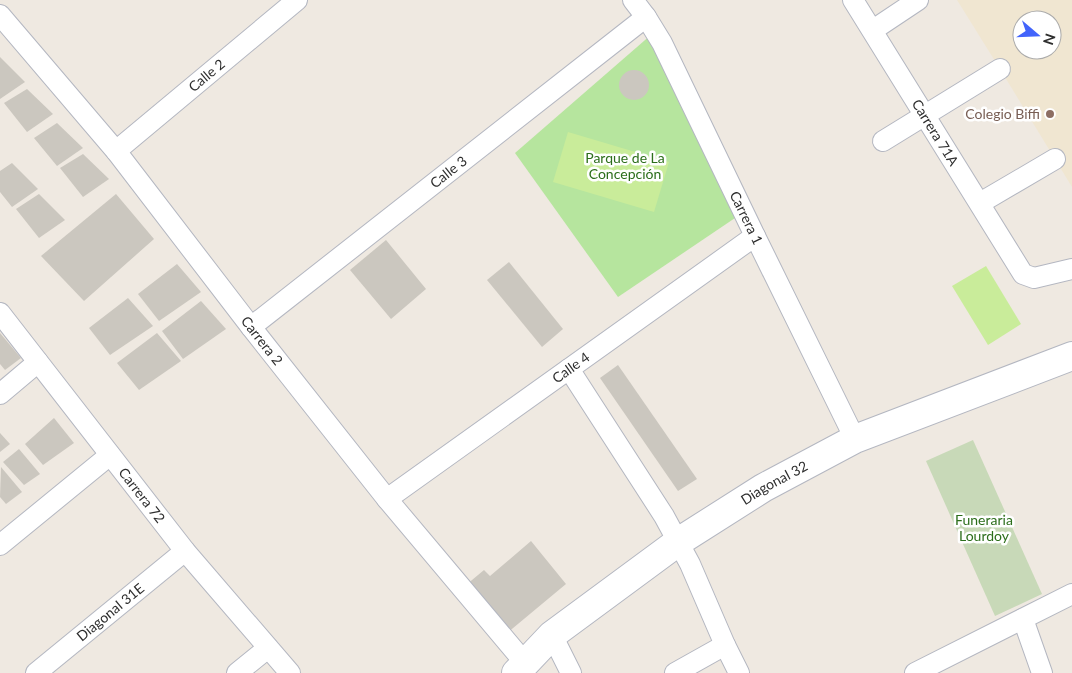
<svg xmlns="http://www.w3.org/2000/svg" width="1072" height="673" font-family="Lato,sans-serif">
	<rect width="100%" height="100%" fill="#efe9e1"/>
	<path fill="#f0e6d1" fill-rule="evenodd" d="M957 0H1072V187L1000 69ZM1022 20H1052V50H1022Z"/>
	<path fill="#b6e59e" d="M652 34 738 216 618 297 515 153Z"/>
	<path fill="#c8d9b8" d="M973 440 1042 594 995 616 926 461Z"/>
	<g fill="#c9ec9a">
		<path d="M568 132 669 162 654 212 553 182Z"/>
		<path d="M986 266 1021 324 988 345 952 286Z"/>
	</g>
	<g fill="#cbc7bf">
		<path d="M0 57 25 82 0 99Z"/>
		<circle cx="634" cy="85" r="15"/>
		<path d="M27 89 53 114 27 132 4 103Z"/>
		<path d="M57 123 83 148 57 166 34 138Z"/>
		<path d="M83 154 109 179 83 197 60 168Z"/>
		<path d="M12 163 38 189 12 207 0 192V171Z"/>
		<path d="M39 194 65 220 39 238 16 209Z"/>
		<path d="M116 194 154 239 84 301 41 256Z"/>
		<path d="M386 240 426 289 391 319 350 270Z"/>
		<path d="M509 262 563 329 542 347 487 280Z"/>
		<path d="M177 264 201 292 159 321 138 294Z"/>
		<path d="M128 298 153 326 110 355 89 328Z"/>
		<path d="M201 301 226 329 183 359 162 331Z"/>
		<path d="M0 333 21 358 5 370 0 364Z"/>
		<path d="M157 333 181 361 139 390 117 363Z"/>
		<path d="M618 365 697 479 678 491 600 378Z"/>
		<path d="M54 418 74 443 43 465 25 444Z"/>
		<path d="M0 433 10 444 0 452Z"/>
		<path d="M19 449 40 474 24 485 3 462Z"/>
		<path d="M1 467 22 492 6 504 0 497Z"/>
		<path d="M531 541 566 584 506 634 466 585 484 570 490 576Z"/>
	</g>
	<g fill="none" stroke-linecap="round" stroke-linejoin="round">
		<g stroke="#b4b7c1" stroke-width="22">
			<g id="street">
				<path id="s1" d="M633 0 646 17 662 43 755 236 855 439"/>
				<path id="s2" d="M853 0 1023 274 1034 278 1072 269"/>
				<path id="s3" d="M0 15 116 151 251 327 387 499 525 663"/>
				<path d="M873 30 918 0"/>
				<path d="M883 141 1000 69"/>
				<path id="s4" d="M116 151 297 0"/>
				<path d="M980 203 1055 159"/>
				<path id="s5" d="M0 313 185 551 290 673"/>
				<path id="s6" d="M251 327 646 17"/>
				<path d="M569 369 664 516 690 564 725 645 675 673"/>
				<path d="M0 394 38 362"/>
				<path id="s7" d="M387 499 755 236"/>
				<path d="M0 545 110 455"/>
				<path d="M1023 619 1042 673"/>
				<path d="M552 635 571 673"/>
				<path d="M725 645 739 673"/>
				<path id="s8" d="M36 673 185 551"/>
				<path d="M237 673 268 648"/>
				<path d="M915 673 1072 594"/>
			</g>
		</g>
		<g stroke="#b4b7c1" stroke-width="30">
			<g id="secondary">
				<path id="s9" d="M516 673 552 635 678 542 763 488 855 439 1072 356"/>
			</g>
		</g>
		<use href="#street" stroke="#fff" stroke-width="20"/>
		<use href="#secondary" stroke="#fff" stroke-width="28"/>
	</g>
	<circle fill="#8d6e63" stroke="#fff" stroke-width="2" cx="1050" cy="114" r="5"/>
	<g text-anchor="middle" stroke-width="5" stroke-linejoin="round" paint-order="stroke">
		<g font-size="14" fill="#2e2e2e" stroke="#fff">
			<text dy="5" stroke="none"><textPath href="#s4" startOffset="118">Calle 2</textPath></text>
			<text dy="5" stroke="none"><textPath href="#s2" startOffset="156">Carrera 71A</textPath></text>
			<text dy="5" stroke="none"><textPath href="#s6" startOffset="251">Calle 3</textPath></text>
			<text dy="5" stroke="none"><textPath href="#s1" startOffset="246">Carrera 1</textPath></text>
			<text dy="5" stroke="none"><textPath href="#s3" startOffset="418">Carrera 2</textPath></text>
			<text dy="5" stroke="none"><textPath href="#s7" startOffset="226">Calle 4</textPath></text>
			<text dy="5" stroke="none"><textPath href="#s9" startOffset="322">Diagonal 32</textPath></text>
			<text dy="5" stroke="none"><textPath href="#s5" startOffset="231">Carrera 72</textPath></text>
			<text dy="5" stroke="none"><textPath href="#s8" startOffset="96">Diagonal 31E</textPath></text>
		</g>
		<g font-size="14" fill="#785e54" stroke="#fff" text-anchor="end">
			<text x="1040" y="119">Colegio Biffi</text>
		</g>
		<g font-size="14" fill="#2c6e1b" stroke="#fff">
			<text x="625" y="163">Parque de La<tspan x="625" dy="16">Concepción</tspan></text>
			<text x="984" y="525">Funeraria<tspan x="984" dy="16">Lourdoy</tspan></text>
		</g>
	</g>
	<g transform="translate(1037 35) rotate(109)"><circle r="24" fill="#ffffff" stroke="#ababab"/>
	<path d="M0-4L9 19L0 12L-9 19Z" fill="#4264fb"/>
	<text y="-8" font-size="14" font-weight="bold" text-anchor="middle" fill="#2e2e2e">N</text>
	</g>
</svg>
